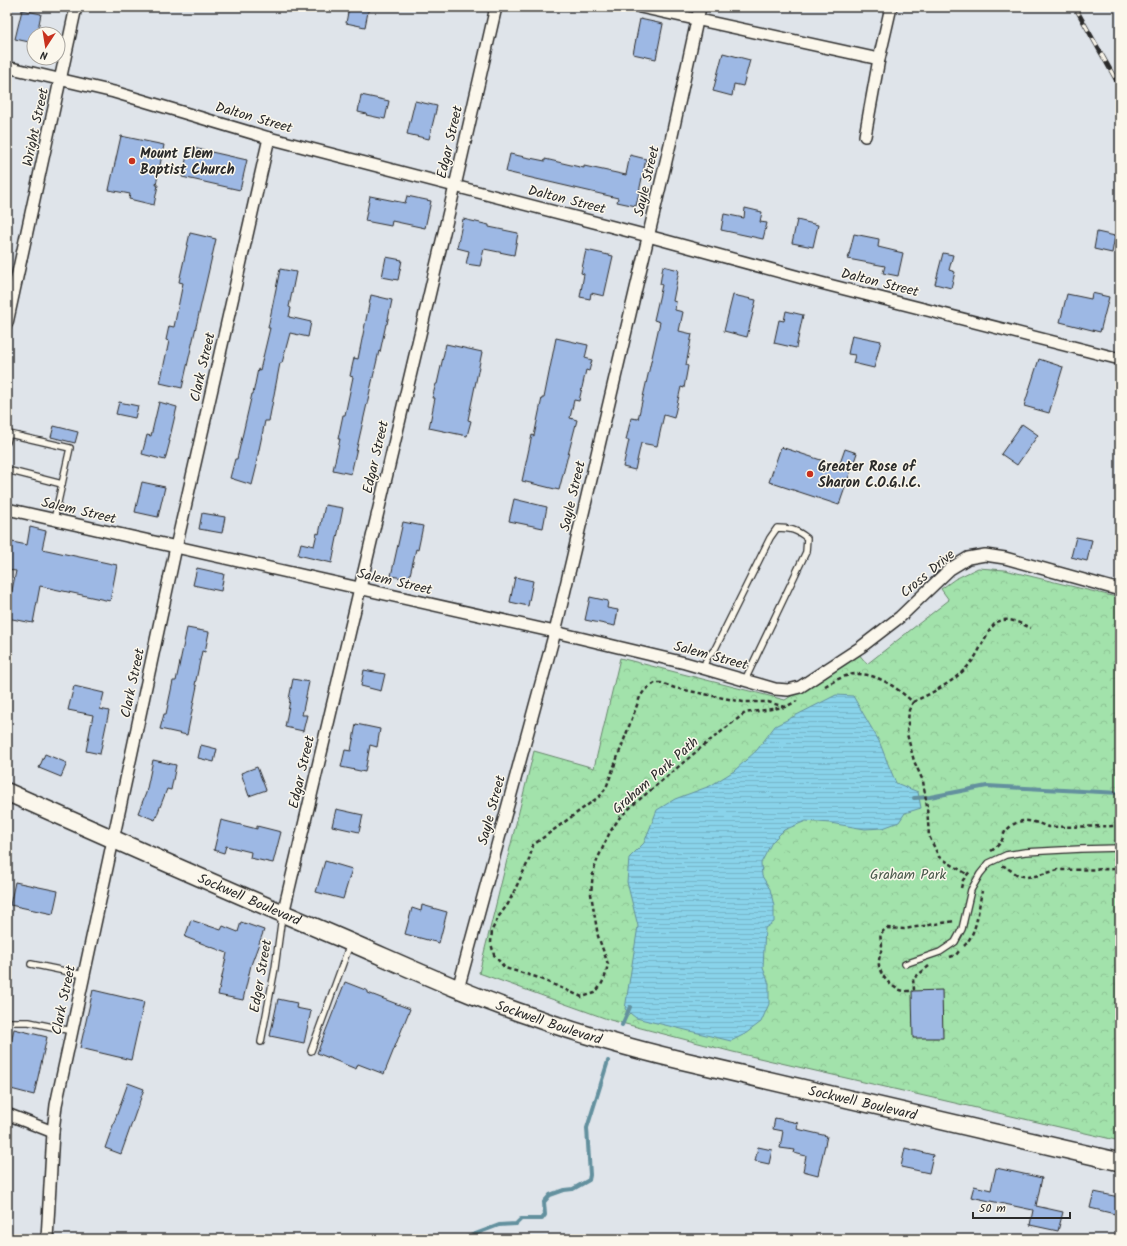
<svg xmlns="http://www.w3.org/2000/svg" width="1127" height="1246" font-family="Kalam,sans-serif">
	<defs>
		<pattern id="park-crowns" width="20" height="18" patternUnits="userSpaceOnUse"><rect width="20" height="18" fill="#a2e2ab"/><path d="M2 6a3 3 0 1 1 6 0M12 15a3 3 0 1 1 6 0" fill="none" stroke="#8cc293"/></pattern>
		<pattern id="water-rules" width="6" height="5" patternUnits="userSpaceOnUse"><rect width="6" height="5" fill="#89d3ea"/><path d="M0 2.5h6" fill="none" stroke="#76b5c9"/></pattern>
	</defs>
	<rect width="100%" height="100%" fill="#dfe4ea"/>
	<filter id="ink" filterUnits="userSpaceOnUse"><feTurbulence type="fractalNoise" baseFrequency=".025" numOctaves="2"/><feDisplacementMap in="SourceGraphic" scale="8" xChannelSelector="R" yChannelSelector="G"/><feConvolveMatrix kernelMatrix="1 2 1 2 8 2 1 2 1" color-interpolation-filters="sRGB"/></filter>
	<g filter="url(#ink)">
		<path fill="url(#park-crowns)" stroke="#66866b" d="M978 568 1005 570 1120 598V1141L733 1052 610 1020 479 973 534 751 594 768 620 658 785 700 858 653 867 664 949 600 941 589 955 579Z"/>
		<path fill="url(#water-rules)" stroke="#63909e" d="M836 695 853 696 879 741 888 764 896 783 918 792 921 808 905 813 899 822 883 828 865 829 830 823 806 821 784 830 772 842 761 863 762 876 770 889 774 906V922L765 928 763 968 769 984V1004L761 1022 745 1034 731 1041 636 1018 625 1009 638 926 627 882 629 858 644 843 657 810 675 799 710 786 734 771 757 750 775 726Z"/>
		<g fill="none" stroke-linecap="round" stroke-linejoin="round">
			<g stroke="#63909e" stroke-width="4">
				<path d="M914 798 930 797 987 786 1120 793"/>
				<path d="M622 1025 630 1007"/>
				<path d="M462 1239 499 1225 516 1224 521 1219H542L545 1215 544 1202 550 1195 564 1190 573 1189 589 1180 590 1175 587 1128 608 1061"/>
			</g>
		</g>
		<g fill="#9db8e4" stroke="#2b2b2b">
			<path d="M349 7H369L365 27 346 23Z"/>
			<path d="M22 10 41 14 37 34H34V43L15 39Z"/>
			<path d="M640 19 663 24 656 59 633 54Z"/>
			<path d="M723 53 750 60 743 86 734 84 732 96 713 91Z"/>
			<path d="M361 95 389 101 385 119 366 115 367 114 358 112Z"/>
			<path d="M415 101 437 106 429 139 407 134Z"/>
			<path d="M121 136 164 145 156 185H158L154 205 129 199 130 194 109 190Z"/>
			<path d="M189 147 247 160 240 190 182 177Z"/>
			<path d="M510 154 545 161V159L584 168V166L626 175 630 155 646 159 636 206 617 202 618 198 506 172Z"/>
			<path d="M370 196 405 203 407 196 431 201 425 228 392 221 391 226 365 221Z"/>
			<path d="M745 208 762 212 760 222 767 223 763 239 721 230 724 214 744 218Z"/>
			<path d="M463 219 489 225V227L518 233 514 255 484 249 480 266 466 264 469 251 457 248Z"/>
			<path d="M797 220 818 225 813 247 792 243Z"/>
			<path d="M1097 232 1115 236 1112 253 1094 249Z"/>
			<path d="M190 233 216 239 182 388 160 383 169 341 166 340 169 326 174 327 183 283 179 282Z"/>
			<path d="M854 234 879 239 878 247 903 253 898 276 883 273 885 266 848 259Z"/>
			<path d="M586 250 613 256 604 296 591 293 590 299 580 297 584 274 581 273Z"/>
			<path d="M943 253 953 255 949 270 955 272 951 288 935 284Z"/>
			<path d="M386 257 402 260 398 280 382 277Z"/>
			<path d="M663 266 679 270 673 301 676 302 675 310 683 312 679 331 692 334 686 365 688 366 684 388 681 387 674 418 664 415 657 446 641 443 635 470 623 467 629 440H626L631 418 638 419 660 322 654 320 662 285 660 284Z"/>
			<path d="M280 269 296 272 289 307 291 308 289 317 311 322 308 337 290 333 282 363H280L269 421H265L256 464 257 465 252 485 230 478 235 459H237L252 394H253L258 369 260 370 270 328H268Z"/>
			<path d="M1092 293 1109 297 1100 332 1060 322 1067 294 1091 299Z"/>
			<path d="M371 295 392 300 387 324H386L380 352 379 351 351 474 333 470 340 439H338L343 415H345L353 377 350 376 354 358 358 359Z"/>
			<path d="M733 295 756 300 747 337 724 331Z"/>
			<path d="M786 311 803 315 796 348 774 343 779 320 784 321Z"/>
			<path d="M852 335 881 341 874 368 853 363 855 355 848 354Z"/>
			<path d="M556 338 588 345 585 358 592 360 589 371 586 370 579 401 574 400 570 418 577 420 559 490 522 481 532 435 534 436 542 398H544Z"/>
			<path d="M446 344 482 352 468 420 471 421 467 436 429 428 435 398H432L436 384H437Z"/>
			<path d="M1039 359 1063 367 1049 413 1024 406Z"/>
			<path d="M119 402 138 406 135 418 116 414Z"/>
			<path d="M159 402 177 407 169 441H170L165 460 142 454 147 435 151 436Z"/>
			<path d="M1022 424 1038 435 1017 465 1001 454Z"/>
			<path d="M54 426 78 432 75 443 51 437Z"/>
			<path d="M781 447 839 466 845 449 857 453 839 505 769 482Z"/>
			<path d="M142 482 165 487 158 517 135 512Z"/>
			<path d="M514 499 547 507 543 528 509 521Z"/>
			<path d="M325 505 343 508 332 563 298 555 301 543 314 546 317 533 319 534Z"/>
			<path d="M202 513 225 517 222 533 199 529Z"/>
			<path d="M403 522 423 526 418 550 416 549 409 579 391 576Z"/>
			<path d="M30 527 46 531 42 549 117 565 110 601 40 586 33 623 7 618V595H11L16 571 7 570V541L27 545Z"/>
			<path d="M1076 537 1092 540 1087 561 1071 557Z"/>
			<path d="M197 568 224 574 221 591 193 585Z"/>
			<path d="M515 577 533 581 528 606 510 602Z"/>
			<path d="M590 597 608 601 607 608 618 610 615 626 585 620Z"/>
			<path d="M187 628 209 632 205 652 202 651 195 685 197 686 187 735 160 729 164 714H166L173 681H176Z"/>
			<path d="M364 670 385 674 381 691 361 686Z"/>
			<path d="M293 679 309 682 302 715H307L303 731 285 727 290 700 289 699Z"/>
			<path d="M74 686 104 693 100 709 109 711 100 754 86 751 93 715 68 710Z"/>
			<path d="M356 724 380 729 377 747 370 745 365 772 341 767 345 750 351 751Z"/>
			<path d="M201 745 217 749 214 762 198 758Z"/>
			<path d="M45 754 67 763 61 777 39 768Z"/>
			<path d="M153 760 176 765 171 790 167 789 155 820 138 813 146 793Z"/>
			<path d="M257 767 266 790 249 796 241 773Z"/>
			<path d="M336 809 363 815 359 832 332 826Z"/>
			<path d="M221 820 257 829V826L281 832 273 863 250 858 251 852 226 846 224 853 214 850Z"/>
			<path d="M325 861 352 869 343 899 316 892Z"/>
			<path d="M15 882 58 891 53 914 10 905Z"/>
			<path d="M422 905 447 912 439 943 405 934 412 908 421 911Z"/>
			<path d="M191 920 221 930 223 926 238 932 241 922 264 930 251 965 243 1000 218 995 227 953 185 937Z"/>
			<path d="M345 982 368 991V993L410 1009 384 1074 358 1064 356 1069 317 1053Z"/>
			<path d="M93 990 144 1002 131 1060 80 1048Z"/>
			<path d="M942 990 943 1038H913L912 991Z"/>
			<path d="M278 999 297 1003 296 1008 311 1011 304 1043 270 1036Z"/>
			<path d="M14 1029 47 1037 34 1095 7 1088V1059Z"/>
			<path d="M128 1083 144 1089 121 1154 105 1148Z"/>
			<path d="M775 1118 798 1123 797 1129 827 1136 818 1175 803 1171 806 1156 794 1153 795 1150 780 1148 783 1131 773 1129Z"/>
			<path d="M758 1147 772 1150 769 1164 755 1161Z"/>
			<path d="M905 1148 933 1155 929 1173 901 1167Z"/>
			<path d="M996 1168 1042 1178 1036 1206 1063 1212 1058 1231 1030 1225 1033 1210 971 1197 974 1186 991 1190Z"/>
			<path d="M1094 1192 1119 1197 1115 1214 1090 1208Z"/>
		</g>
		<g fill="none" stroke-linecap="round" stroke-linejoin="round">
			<g stroke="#2b2b2b" stroke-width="8">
				<g id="lane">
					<path d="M7 442 9 434 70 448 54 520"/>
					<path d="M7 470 62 484"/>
					<path d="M703 668 707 658 715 649 770 538 777 528C790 528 797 530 807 538L806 552 745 680"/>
					<path d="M31 964 84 975"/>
					<path d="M905 964 940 952 955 942 962 929 971 890 980 874 989 863 1006 855 1025 852 1081 849 1120 848"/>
					<path d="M7 1022H29L72 1031"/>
					<path d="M261 1042 275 968 282 916"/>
					<path d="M311 1051 350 944"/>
				</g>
			</g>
			<g stroke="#2b2b2b" stroke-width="14">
				<g id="street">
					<path d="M640 7 879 59"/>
					<path d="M7 67 114 92 269 138 648 236 821 283 1120 359"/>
					<path d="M865 136 879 59 891 7"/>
					<path d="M7 323 76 7"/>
					<path d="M7 509 555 632 685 663 775 689 788 690 800 687 861 647 900 617 950 569 968 558 985 555 1005 558 1120 590"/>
					<path d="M283 914 455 186 496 7"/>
					<path d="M458 989 555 632 671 140 700 7"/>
					<path d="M7 1114 53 1132"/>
					<path d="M47 1239 53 1132 56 1105 176 547 269 138"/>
				</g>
			</g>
			<g stroke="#2b2b2b" stroke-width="20">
				<g id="primary">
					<path id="s1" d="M7 792C117 841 227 890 338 937 401 964 464 994 530 1016 579 1034 630 1048 680 1060L1120 1162"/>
				</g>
			</g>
			<g stroke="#2b2b2b" stroke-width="2.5" stroke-dasharray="4 3" stroke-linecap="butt">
				<path d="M825 686C834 681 846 674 857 674 879 674 897 688 913 702L909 710 907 734 914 761 923 781 927 807 929 836 939 857 967 874"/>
				<path d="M913 702C936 691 960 679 975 657 981 648 988 629 996 623 1007 615 1021 624 1031 628"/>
				<path d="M785 707 768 702H743L675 688 661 683H655L644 691 640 697 606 788 600 796 533 845 529 860 508 904 499 916 492 930 491 943 494 955 505 968 536 977 582 997 595 993 601 985 605 977 608 964 598 936 591 894 593 872 598 858 610 832 620 817 634 804 703 746 745 713 785 707 797 701"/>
				<path d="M991 851C994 849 998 846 1000 843 1003 840 1003 835 1005 832 1018 816 1032 820 1048 827L1120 826"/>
				<path d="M1002 866H1004L1018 875 1027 877 1035 876 1058 870 1120 869"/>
				<path d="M961 888 963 880 971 870"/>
				<path d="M964 946C978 932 978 909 982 891"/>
				<path d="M950 957 956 955 959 951"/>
				<path d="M929 966 913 979 914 989C912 990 910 991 908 991 895 992 881 978 879 966 878 960 881 953 882 947 882 937 876 936 887 928L904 929 955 921V920"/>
			</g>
			<use href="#lane" stroke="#fbf7ec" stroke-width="5.5"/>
			<use href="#street" stroke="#fbf7ec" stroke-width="11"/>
			<use href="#primary" stroke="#fbf7ec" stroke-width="17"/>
			<g stroke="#2b2b2b" stroke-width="4.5">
				<path id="rail" d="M1075 7 1120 87"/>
			</g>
			<use href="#rail" stroke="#fbf7ec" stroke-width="3" stroke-dasharray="9" stroke-linecap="butt"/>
		</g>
	</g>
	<g fill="#c8321e" stroke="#fbf7ec" stroke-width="1.5">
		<circle cx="132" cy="161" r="4"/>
		<circle cx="810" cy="474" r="4"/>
	</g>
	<g text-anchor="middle" stroke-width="3" stroke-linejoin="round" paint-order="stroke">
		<g font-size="14" fill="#2b2b2b" stroke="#fbf7ec">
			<text transform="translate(254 117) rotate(16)" y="5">Dalton Street</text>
			<text transform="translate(35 127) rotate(-78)" y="5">Wright Street</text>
			<text transform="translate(449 142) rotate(-77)" y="5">Edgar Street</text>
			<text transform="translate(646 181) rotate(-77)" y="5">Sayle Street</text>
			<text transform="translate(567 199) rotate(14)" y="5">Dalton Street</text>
			<text transform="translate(880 282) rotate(14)" y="5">Dalton Street</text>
			<text transform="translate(202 367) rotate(-77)" y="5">Clark Street</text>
			<text transform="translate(375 457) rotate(-77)" y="5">Edgar Street</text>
			<text transform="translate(572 496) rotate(-77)" y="5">Sayle Street</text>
			<text transform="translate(79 510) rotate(13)" y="5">Salem Street</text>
			<text transform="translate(927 573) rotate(-40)" y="5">Cross Drive</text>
			<text transform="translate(395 581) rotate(13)" y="5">Salem Street</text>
			<text transform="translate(711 655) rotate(15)" y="5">Salem Street</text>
			<text transform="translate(132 683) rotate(-78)" y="5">Clark Street</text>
			<text transform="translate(301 772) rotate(-77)" y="5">Edgar Street</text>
			<text transform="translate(655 775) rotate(-41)" y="5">Graham Park Path</text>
			<text transform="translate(491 810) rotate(-75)" y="5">Sayle Street</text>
			<text dy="5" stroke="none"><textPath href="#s1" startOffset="265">Sockwell Boulevard</textPath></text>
			<text transform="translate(260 976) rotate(-80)" y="5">Edger Street</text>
			<text transform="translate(63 1000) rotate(-78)" y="5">Clark Street</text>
			<text dy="5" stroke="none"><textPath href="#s1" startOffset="589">Sockwell Boulevard</textPath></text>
			<text dy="5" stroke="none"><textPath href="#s1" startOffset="913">Sockwell Boulevard</textPath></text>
		</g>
		<g font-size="14" font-weight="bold" fill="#2b2b2b" stroke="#fbf7ec" text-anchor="start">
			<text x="140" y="158">Mount Elem<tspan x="140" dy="16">Baptist Church</tspan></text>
			<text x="818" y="471">Greater Rose of<tspan x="818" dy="16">Sharon C.O.G.I.C.</tspan></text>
		</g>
		<g font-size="14" fill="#49594b" stroke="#fbf7ec">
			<text x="908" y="879">Graham Park</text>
		</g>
	</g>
	<rect width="1127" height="1246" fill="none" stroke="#fbf7ec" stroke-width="24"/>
	<rect x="12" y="12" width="1103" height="1222" fill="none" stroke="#2b2b2b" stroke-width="1.5" filter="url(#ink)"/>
	<g transform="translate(46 46) rotate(192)"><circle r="19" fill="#fbf7ec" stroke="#a8a59f"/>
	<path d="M0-3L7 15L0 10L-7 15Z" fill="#c8321e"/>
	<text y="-6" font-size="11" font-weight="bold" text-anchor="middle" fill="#2b2b2b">N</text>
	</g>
	<path d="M973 1212v6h97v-6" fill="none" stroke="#2b2b2b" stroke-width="2"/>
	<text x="979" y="1212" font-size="12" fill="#2b2b2b" stroke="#fbf7ec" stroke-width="3" paint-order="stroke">50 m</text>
</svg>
